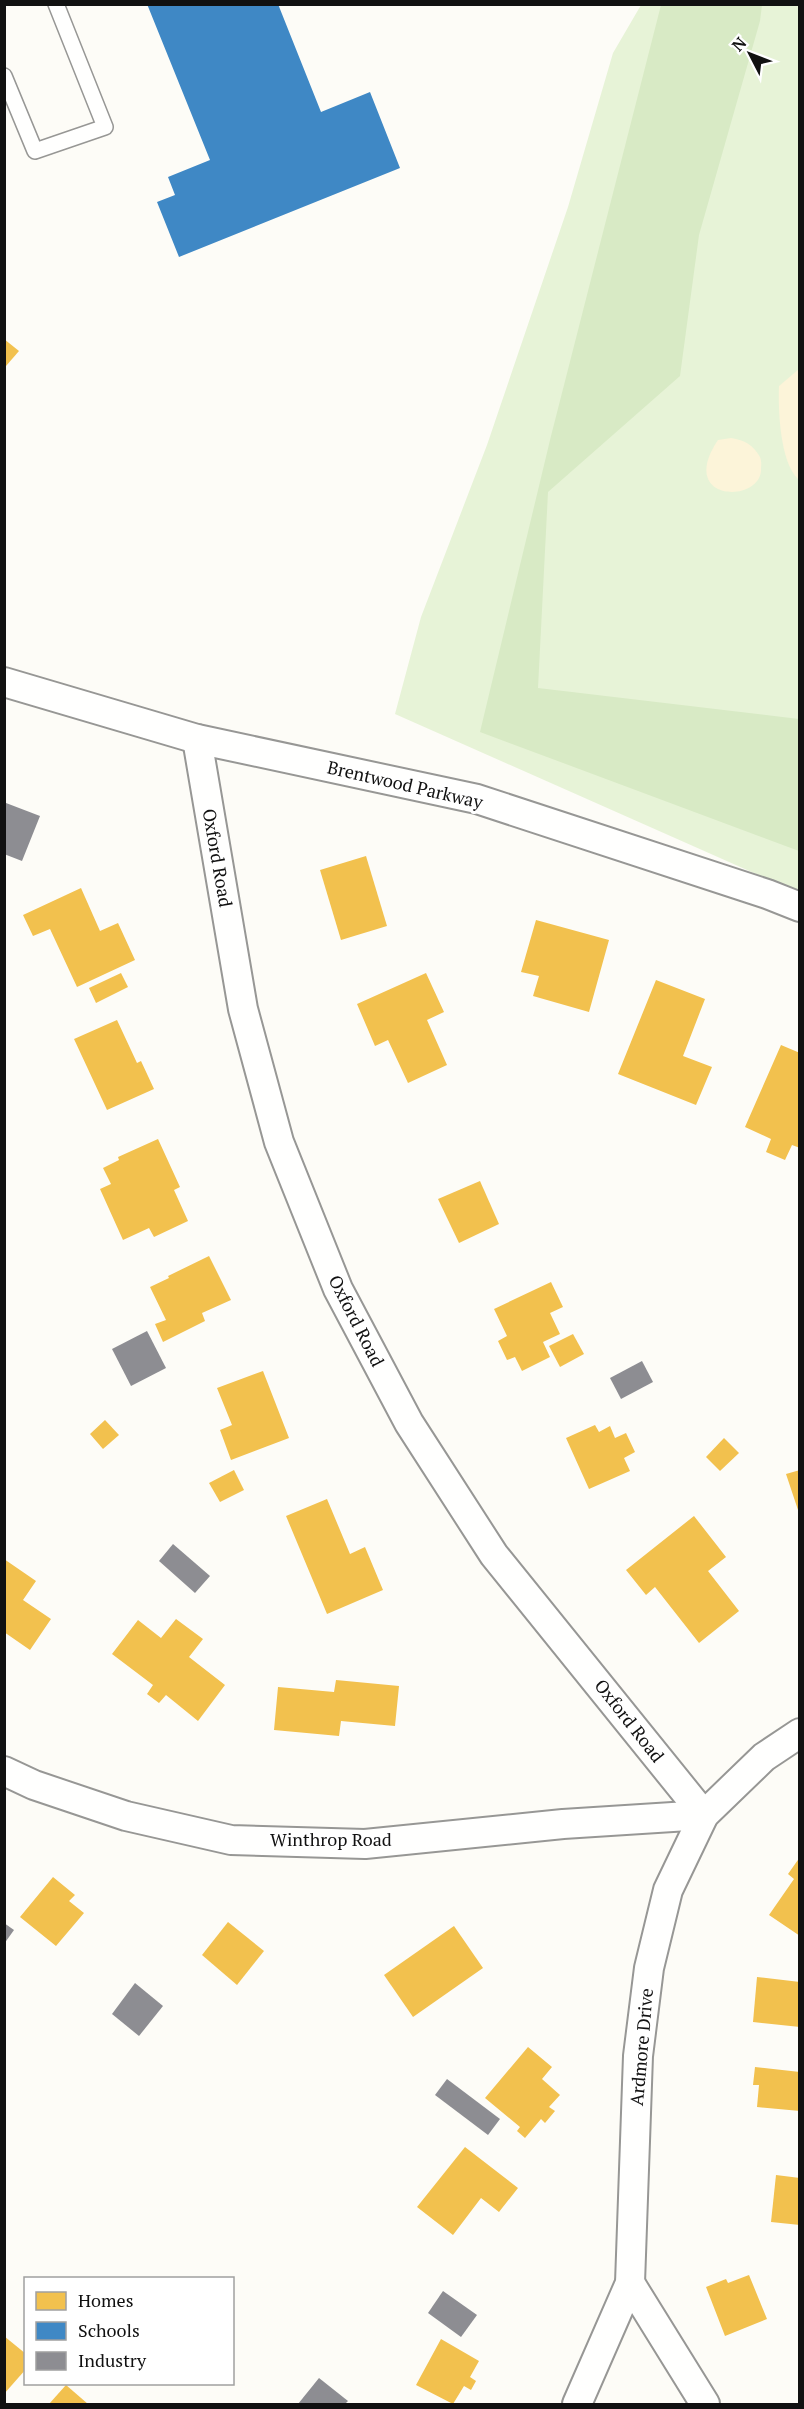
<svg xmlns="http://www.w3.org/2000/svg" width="804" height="2409" font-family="'PT Serif',serif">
	<rect width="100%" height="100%" fill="#fdfcf7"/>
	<path fill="#e7f3d7" d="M641 5H799V893L395 714 421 617 487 445 568 207 613 53Z"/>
	<path fill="#d8eac5" d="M661 5H762L760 21 699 235 680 376 548 492 538 688 799 719V851L480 732 551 436Z"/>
	<g fill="#fcf4d9">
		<path d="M799 369 800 479H798C780 462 778 410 779 386Z"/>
		<path d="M731 438C745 440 753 445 760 457 762 463 761 465 761 471 758 504 677 501 718 440Z"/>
	</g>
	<g fill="#f2c14e">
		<path d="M4 339 19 351 6 366 4 365Z"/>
		<path d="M366 856 387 926 341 940 320 870Z"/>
		<path d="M81 888 100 931 118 923 135 960 77 987 50 929 33 936 23 915Z"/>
		<path d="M536 920 609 940 589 1012 533 996 539 976 521 972Z"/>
		<path d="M121 973 128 987 96 1003 89 988Z"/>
		<path d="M426 973 444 1012 427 1020 447 1065 408 1083 388 1040 375 1046 357 1004Z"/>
		<path d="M656 980 705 999 683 1056 712 1067 696 1105 618 1074Z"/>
		<path d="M117 1020 137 1063 141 1061 154 1089 107 1110 74 1039Z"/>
		<path d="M781 1045 800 1053V1148L792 1145 785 1160 766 1152 771 1139 745 1127Z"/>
		<path d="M158 1139 180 1187 174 1190 188 1221 154 1237 149 1228 123 1240 100 1189 111 1184 103 1168 119 1160 118 1157Z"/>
		<path d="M480 1181 499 1224 459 1243 438 1199Z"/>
		<path d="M209 1256 231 1300 202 1313 205 1321 163 1342 155 1324 166 1320 150 1287 169 1278 168 1276Z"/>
		<path d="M551 1282 563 1307 550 1313 560 1334 543 1342 550 1357 522 1371 515 1357 507 1360 498 1341 507 1336 494 1309Z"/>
		<path d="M573 1334 584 1354 560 1367 549 1346Z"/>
		<path d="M263 1371 289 1438 231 1460 220 1430 232 1425 217 1388Z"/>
		<path d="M105 1420 119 1435 103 1449 90 1434Z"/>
		<path d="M595 1425 599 1432 610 1426 615 1438 626 1433 635 1452 624 1458 630 1471 589 1489 566 1438Z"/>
		<path d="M724 1438 739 1453 720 1471 706 1457Z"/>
		<path d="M234 1470 244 1490 220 1502 209 1483Z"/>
		<path d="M800 1470V1513H799L786 1474Z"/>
		<path d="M327 1499 350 1554 365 1547 383 1590 327 1614 286 1516Z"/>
		<path d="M694 1516 726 1557 708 1571 739 1611 699 1643 655 1587 646 1595 626 1570Z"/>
		<path d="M4 1559 36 1581 23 1600 51 1619 30 1650 4 1632Z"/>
		<path d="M176 1619 203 1639 189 1657 225 1685 198 1721 166 1695 159 1703 147 1694 153 1685 112 1654 138 1620 161 1638Z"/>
		<path d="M336 1680 399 1686 395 1726 341 1721 339 1736 274 1730 278 1687 334 1692Z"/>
		<path d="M800 1857V1936L769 1915 794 1879 788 1874Z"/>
		<path d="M53 1877 75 1895 69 1901 84 1913 56 1946 20 1917Z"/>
		<path d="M228 1922 264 1951 237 1985 202 1955Z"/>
		<path d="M454 1926 483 1968 413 2017 384 1975Z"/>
		<path d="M757 1977 800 1982V2027L753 2022Z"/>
		<path d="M528 2047 552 2067 542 2079 560 2095 549 2107 555 2111 545 2123 541 2119 525 2138 517 2131 520 2127 485 2098Z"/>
		<path d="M755 2067 800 2072V2111L757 2107 759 2085H753Z"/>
		<path d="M465 2147 518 2188 499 2212 481 2198 453 2235 417 2207Z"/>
		<path d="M776 2175 800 2178V2225L771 2222Z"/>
		<path d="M749 2275 767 2319 725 2336 706 2287 726 2279 728 2283Z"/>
		<path d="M4 2336 26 2354V2369L4 2394Z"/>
		<path d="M441 2339 479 2361 470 2377 476 2381 471 2390 464 2386 453 2404 416 2385Z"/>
		<path d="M66 2385 88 2404H49Z"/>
	</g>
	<path fill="#3f88c5" d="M147 4H278L321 112 370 92 400 168 179 257 157 202 175 195 168 177 210 160Z"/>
	<g fill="#8d8d92">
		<path d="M6 803 40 816 22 861 4 854Z"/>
		<path d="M147 1331 166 1368 131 1386 112 1349Z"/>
		<path d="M642 1361 653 1382 621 1399 610 1378Z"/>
		<path d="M173 1544 210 1576 195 1593 159 1561Z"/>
		<path d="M4 1923 14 1930 4 1944Z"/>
		<path d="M135 1983 163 2006 139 2036 112 2014Z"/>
		<path d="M447 2079 500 2119 488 2135 435 2095Z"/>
		<path d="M443 2291 477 2315 461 2337 428 2313Z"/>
		<path d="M319 2378 348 2401 345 2404H298Z"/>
	</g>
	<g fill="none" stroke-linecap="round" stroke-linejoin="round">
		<g stroke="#979795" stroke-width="18">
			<path id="lane" d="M4 76 35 151 105 127 56 4"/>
		</g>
		<g stroke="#979795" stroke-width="32">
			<g id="street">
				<path d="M4 682 197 739 477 799 767 894 800 907"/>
				<path d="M197 739 243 1009 279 1142 338 1289 409 1423 494 1555 704 1815"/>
				<path d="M4 1771 34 1785 126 1816 231 1840 365 1844 563 1824 704 1815"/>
				<path d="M630 2283 705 2404"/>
				<path d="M577 2404 630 2283 638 2056 649 1968 668 1890 704 1815 764 1757 800 1733"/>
			</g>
		</g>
		<use href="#lane" stroke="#fffffe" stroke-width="15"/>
		<use href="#street" stroke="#fffffe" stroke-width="28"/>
	</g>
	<g text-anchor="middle" stroke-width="6" stroke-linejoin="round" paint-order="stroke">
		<g font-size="18" fill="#111" stroke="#fff">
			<text transform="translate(405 785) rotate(13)" y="6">Brentwood Parkway</text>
			<text transform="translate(217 858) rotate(80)" y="6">Oxford Road</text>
			<text transform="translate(356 1321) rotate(63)" y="6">Oxford Road</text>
			<text transform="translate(629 1721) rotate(52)" y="6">Oxford Road</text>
			<text x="331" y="1846">Winthrop Road</text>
			<text transform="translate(642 2047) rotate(-85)" y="6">Ardmore Drive</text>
		</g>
	</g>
	<rect width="804" height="2409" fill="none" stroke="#111111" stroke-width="12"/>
	<rect x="24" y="2277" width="210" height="108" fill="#ffffff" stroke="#a0a0a0" stroke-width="1.5"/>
	<rect x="36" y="2292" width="30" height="18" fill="#f2c14e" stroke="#a0a0a0" stroke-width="1.5"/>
	<text x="78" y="2307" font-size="18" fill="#111111">Homes</text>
	<rect x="36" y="2322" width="30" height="18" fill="#3f88c5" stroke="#a0a0a0" stroke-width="1.5"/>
	<text x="78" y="2337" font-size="18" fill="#111111">Schools</text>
	<rect x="36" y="2352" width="30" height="18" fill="#8d8d92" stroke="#a0a0a0" stroke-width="1.5"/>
	<text x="78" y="2367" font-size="18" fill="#111111">Industry</text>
	<g transform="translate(750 54) rotate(312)" stroke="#ffffff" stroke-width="4.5" paint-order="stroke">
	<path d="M0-4.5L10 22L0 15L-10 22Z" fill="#111111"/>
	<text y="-9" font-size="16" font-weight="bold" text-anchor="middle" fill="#111111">N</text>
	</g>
</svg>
